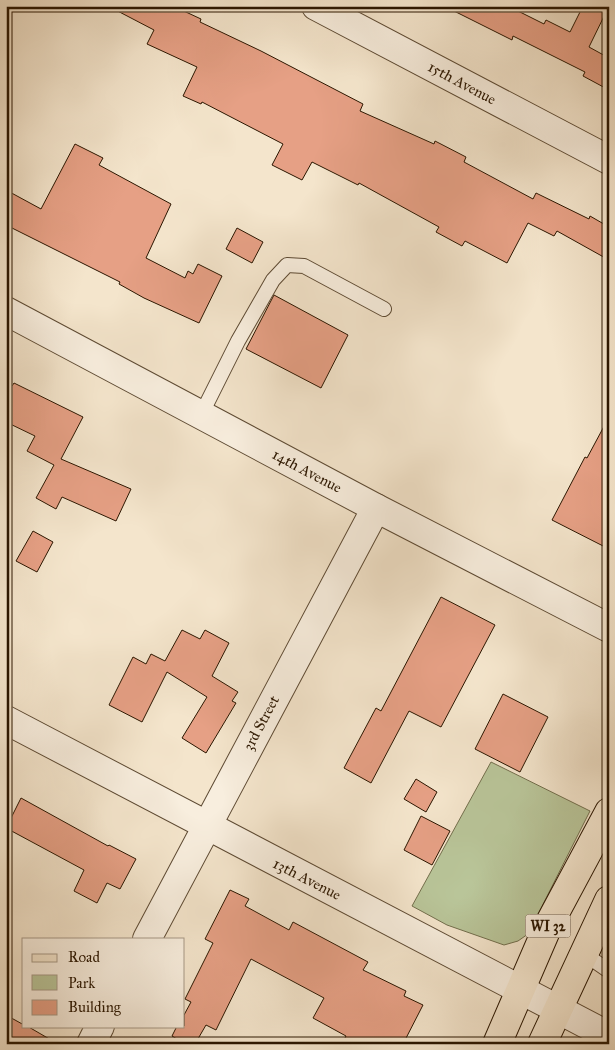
<svg xmlns="http://www.w3.org/2000/svg" width="615" height="1050" font-family="'IM FELL Great Primer',serif">
	<rect width="100%" height="100%" fill="#f4e5cc"/>
	<filter id="stains"><feTurbulence type="fractalNoise" baseFrequency=".004" numOctaves="4"/><feColorMatrix values="0 0 0 0 .2 0 0 0 0 .09 0 0 0 0 .02 0 0 0 .5 -.17"/></filter>
	<radialGradient id="worn" r=".72"><stop offset=".6" stop-color="#630" stop-opacity="0"/><stop offset="1" stop-color="#630" stop-opacity=".3"/></radialGradient>
	<path fill="#b9c599" stroke="#726e4c" d="M491 762 590 811 528 934 518 941 504 945 447 925 412 906Z"/>
	<g fill="#e6a085" stroke="#2b1600">
		<path d="M108 6H173L201 19 200 22 261 51 363 104 360 111 434 144 435 141 466 157 464 162 533 199 536 193 589 219 590 216 609 227V260L557 231 554 236 528 223 507 263 465 241 462 246 436 232 439 227 359 183 358 185 312 162 302 180 272 165 283 144 202 102 201 104 183 96 197 67 147 44 154 30Z"/>
		<path d="M444 6H508L544 24 546 20 570 32 583 6H609L589 47 609 58V90L583 76 585 72 513 36 512 40Z"/>
		<path d="M75 144 103 158 99 165 171 204 146 258 185 278 188 271 193 274 198 264 222 276 199 323 144 298 119 284 120 282 6 225V190L41 209Z"/>
		<path d="M237 228 263 242 252 263 226 249Z"/>
		<path d="M274 295 348 335 321 388 246 349Z"/>
		<path d="M6 383 12 386 14 383 83 417 61 459 131 489 116 521 62 497 56 509 36 498 54 465 27 451 35 436 6 422Z"/>
		<path d="M609 417V549L552 520 585 457 587 458Z"/>
		<path d="M33 531 53 542 37 572 16 561Z"/>
		<path d="M441 597 495 625 441 727 409 711 371 783 344 768 376 708 381 711Z"/>
		<path d="M182 630 200 639 205 630 229 643 212 676 238 692 232 701 236 703 206 753 182 738 207 697 167 672 142 722 109 705 133 657 146 664 151 654 165 661Z"/>
		<path d="M503 694 548 717 520 772 475 749Z"/>
		<path d="M416 779 437 792 426 812 404 799Z"/>
		<path d="M21 798 108 846 109 845 136 859 120 889 107 883 97 903 74 891 84 870 6 828Z"/>
		<path d="M421 816 450 831 432 865 404 850Z"/>
		<path d="M230 890 249 899 245 906 289 930 293 922 368 962 363 970 406 991 404 996 423 1005 403 1044H342L346 1036 313 1018 324 998 251 959 216 1030 206 1025 195 1044H185L172 1036 177 1026H184V1015L191 1002 185 999 213 943 205 939Z"/>
		<path d="M6 1015 24 1025V1026H27L58 1044H6Z"/>
	</g>
	<g fill="none" stroke-linecap="round" stroke-linejoin="round">
		<g stroke="#5d4a33" stroke-width="16">
			<g id="lane">
				<path d="M201 415 238 341 273 280 287 265 304 266 384 309"/>
				<path d="M583 953 609 971"/>
			</g>
		</g>
		<g stroke="#5d4a33" stroke-width="30">
			<g id="street">
				<path d="M316 6 609 160"/>
				<path d="M6 311 376 508 609 628"/>
				<path d="M6 720 609 1036"/>
				<path d="M147 939 376 508"/>
				<path d="M91 1044 100 1026"/>
			</g>
		</g>
		<g stroke="#2b1600" stroke-width="30">
			<g id="primary">
				<path d="M497 1044 548 926 609 812"/>
				<path d="M542 1044 609 900"/>
			</g>
		</g>
		<use href="#lane" stroke="#f8eede" stroke-width="14"/>
		<use href="#street" stroke="#f8eede" stroke-width="28"/>
		<use href="#primary" stroke="#f4e5cc" stroke-width="28"/>
	</g>
	<g text-anchor="middle" stroke-width="5" stroke-linejoin="round" paint-order="stroke">
		<rect fill="#f8eede" stroke="#685743" stroke-width="1" x="525.5" y="914.5" width="45" height="23" rx="4"/>
		<g font-size="14" font-weight="bold" fill="#2b1600">
			<text x="548" y="931">WI 32</text>
		</g>
		<g font-size="15" fill="#2b1600" stroke="#f8eede">
			<text transform="translate(462 83) rotate(28)" y="5">15th Avenue</text>
			<text transform="translate(307 471) rotate(28)" y="5">14th Avenue</text>
			<text transform="translate(261 723) rotate(-62)" y="5">3rd Street</text>
			<text transform="translate(307 879) rotate(27)" y="5">13th Avenue</text>
		</g>
	</g>
	<rect width="615" height="1050" fill="none" stroke="#f4e5cc" stroke-width="25"/>
	<rect x="8" y="8" width="600" height="1035" fill="none" stroke="#2b1600" stroke-width="2.5"/>
	<rect x="12" y="12" width="590" height="1025" fill="none" stroke="#2b1600"/>
	<rect x="22" y="938" width="162" height="90" fill="#f8eede" stroke="#a69885"/>
	<rect x="32" y="954" width="25" height="8" fill="#f4e5cc" stroke="#a69885"/>
	<text x="68" y="962" font-size="15" fill="#2b1600">Road</text>
	<rect x="32" y="975" width="25" height="15" fill="#b9c599" stroke="#a69885"/>
	<text x="68" y="988" font-size="15" fill="#2b1600">Park</text>
	<rect x="32" y="1000" width="25" height="15" fill="#e6a085" stroke="#a69885"/>
	<text x="68" y="1012" font-size="15" fill="#2b1600">Building</text>
	<rect width="100%" height="100%" filter="url(#stains)"/>
	<rect width="100%" height="100%" fill="url(#worn)"/>
</svg>
